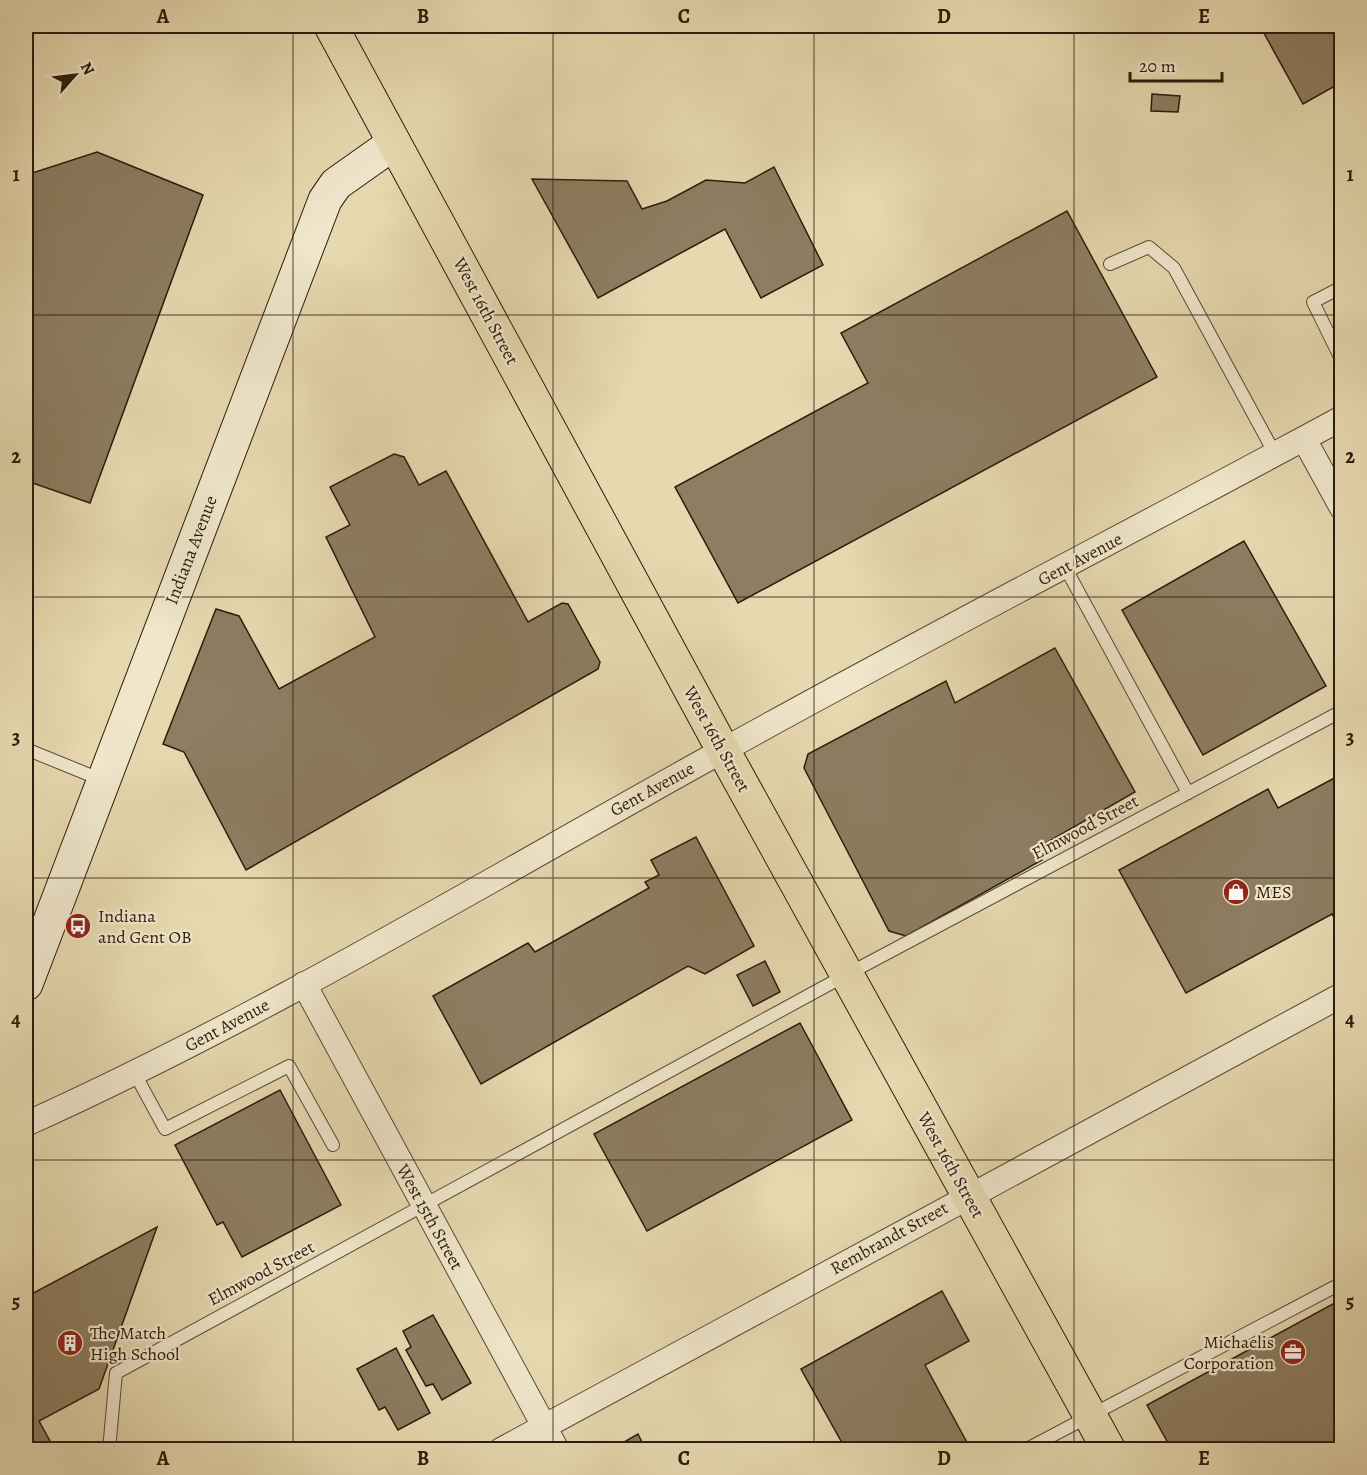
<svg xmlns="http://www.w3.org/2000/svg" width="1367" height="1475" font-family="Alegreya,serif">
	<rect width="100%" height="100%" fill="#e6d8af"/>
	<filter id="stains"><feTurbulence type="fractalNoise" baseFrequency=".00333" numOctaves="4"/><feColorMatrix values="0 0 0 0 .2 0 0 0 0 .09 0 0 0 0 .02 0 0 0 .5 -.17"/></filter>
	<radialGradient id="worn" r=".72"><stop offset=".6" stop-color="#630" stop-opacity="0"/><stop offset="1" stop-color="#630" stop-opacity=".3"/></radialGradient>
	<g fill="#8d7d61" stroke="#2c1b0c" stroke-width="1.5">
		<path d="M1260 26H1342V82L1303 104Z"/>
		<path d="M1152 94 1180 96 1178 112 1151 111Z"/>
		<path d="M97 152 203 195 90 503 27 481 26 484V175Z"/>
		<path d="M774 167 823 265 761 298 725 229 598 298 532 179 627 181 642 209 667 201 706 180 745 183Z"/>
		<path d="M1067 211 1157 377 738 603 675 487 868 383 841 333Z"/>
		<path d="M394 454 404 457 419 485 446 471 528 622 562 603 568 604 600 662 598 669 246 870 184 752 163 744 216 609 239 616 279 689 375 637 326 537 350 525 330 487Z"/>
		<path d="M1244 541 1326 686 1203 755 1122 610Z"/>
		<path d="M1055 648 1135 792 1037 848 1042 860 906 936 889 931 804 768 808 754 946 681 955 703Z"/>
		<path d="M1342 774V930L1332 914 1186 993 1119 870 1268 789 1278 808Z"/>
		<path d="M696 837 754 946 705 974 688 966 481 1084 433 996 528 943 535 952 649 888 645 882 659 875 651 860Z"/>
		<path d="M765 961 780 992 753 1006 737 975Z"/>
		<path d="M800 1023 852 1120 647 1231 594 1134Z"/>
		<path d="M280 1090 341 1205 242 1257 223 1222 217 1225 175 1145Z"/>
		<path d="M157 1227 99 1389 39 1421 55 1450H26V1297Z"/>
		<path d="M942 1291 969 1341 925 1365 970 1448 846 1450 801 1369Z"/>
		<path d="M1342 1299V1450H1172L1147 1405Z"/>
		<path d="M433 1315 471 1383 442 1400 433 1384 426 1386 406 1350 411 1347 403 1331Z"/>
		<path d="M396 1348 430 1413 398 1430 385 1407 379 1410 357 1369Z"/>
		<path d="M638 1434 646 1450H610Z"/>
	</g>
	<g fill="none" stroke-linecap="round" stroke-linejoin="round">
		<g stroke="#5a4a35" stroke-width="14">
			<g id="lane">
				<path d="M1110 264 1149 247 1174 268 1275 454"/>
				<path d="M1342 287 1313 302 1342 361"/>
				<path d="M1065 567 1188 793"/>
				<path d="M26 749 102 780"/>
				<path d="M135 1074 165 1129 289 1066 333 1145"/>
				<path d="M109 1450 116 1373 846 975 1342 711"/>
				<path d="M1025 1450 1342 1283"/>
			</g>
		</g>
		<g stroke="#5a4a35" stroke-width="26">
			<g id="street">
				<path d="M1304 439 1342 508"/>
				<path d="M304 984 557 1450"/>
				<path d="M26 1124C265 1016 490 879 720 752 925 638 1135 530 1342 418"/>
				<path d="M501 1450 1342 995"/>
			</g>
		</g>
		<g stroke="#2c1b0c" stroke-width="35">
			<path id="secondary" d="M26 984 325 200 336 184 394 143"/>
		</g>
		<g stroke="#2c1b0c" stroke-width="35">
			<path id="primary" d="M331 26 723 750 1109 1450"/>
		</g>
		<use href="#lane" stroke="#efe6cb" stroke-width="12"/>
		<use href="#street" stroke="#efe6cb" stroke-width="24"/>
		<use href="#secondary" stroke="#efe6cb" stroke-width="33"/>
		<use href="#primary" stroke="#e6d8af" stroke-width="33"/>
	</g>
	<path fill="none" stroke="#2c1b0c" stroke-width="1.5" stroke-opacity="0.55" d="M293 26V1450M553 26V1450M814 26V1450M1074 26V1450M26 315H1342M26 597H1342M26 878H1342M26 1160H1342"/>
	<defs>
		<g id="shop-disc" transform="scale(1.35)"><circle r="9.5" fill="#8f2418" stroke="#efe6cb"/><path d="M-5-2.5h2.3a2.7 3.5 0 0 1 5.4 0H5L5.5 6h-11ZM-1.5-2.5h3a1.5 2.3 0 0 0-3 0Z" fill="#fff"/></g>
		<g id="bus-disc" transform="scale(1.35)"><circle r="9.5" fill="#8f2418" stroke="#efe6cb"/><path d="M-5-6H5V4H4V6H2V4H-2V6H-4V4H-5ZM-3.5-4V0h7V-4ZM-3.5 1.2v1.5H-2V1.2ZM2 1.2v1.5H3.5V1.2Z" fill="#fff"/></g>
		<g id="building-disc" transform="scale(1.35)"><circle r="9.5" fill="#8f2418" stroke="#efe6cb"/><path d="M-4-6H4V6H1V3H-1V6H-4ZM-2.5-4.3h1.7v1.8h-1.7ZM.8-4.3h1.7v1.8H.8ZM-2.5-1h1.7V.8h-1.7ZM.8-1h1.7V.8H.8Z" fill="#fff"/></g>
		<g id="office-disc" transform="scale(1.35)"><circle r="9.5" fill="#8f2418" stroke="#efe6cb"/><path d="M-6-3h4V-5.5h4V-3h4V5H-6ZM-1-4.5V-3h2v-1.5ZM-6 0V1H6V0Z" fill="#fff"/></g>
	</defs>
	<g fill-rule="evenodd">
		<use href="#shop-disc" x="1236" y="892"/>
		<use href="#bus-disc" x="78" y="926"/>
		<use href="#building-disc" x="70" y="1343"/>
		<use href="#office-disc" x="1293" y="1352"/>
	</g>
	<g text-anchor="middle" stroke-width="4.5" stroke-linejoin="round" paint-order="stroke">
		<g font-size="18" fill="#2c1b0c" stroke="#efe6cb">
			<text transform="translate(486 311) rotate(62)" y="6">West 16th Street</text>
			<text transform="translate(191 550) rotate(-69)" y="6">Indiana Avenue</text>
			<text transform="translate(1080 559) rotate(-28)" y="6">Gent Avenue</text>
			<text transform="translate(717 739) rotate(61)" y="6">West 16th Street</text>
			<text transform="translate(652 789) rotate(-29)" y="6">Gent Avenue</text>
			<text transform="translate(1085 827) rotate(-28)" y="6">Elmwood Street</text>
			<text transform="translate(227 1025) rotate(-28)" y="6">Gent Avenue</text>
			<text transform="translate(951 1165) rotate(61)" y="6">West 16th Street</text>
			<text transform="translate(430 1217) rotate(61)" y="6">West 15th Street</text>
			<text transform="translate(889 1238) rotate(-29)" y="6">Rembrandt Street</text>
			<text transform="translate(261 1273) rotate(-28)" y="6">Elmwood Street</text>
		</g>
		<g font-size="18" fill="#2c1b0c" stroke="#efe6cb" text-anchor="start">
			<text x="1256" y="898">MES</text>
			<text x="98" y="922">Indiana<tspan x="98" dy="21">and Gent OB</tspan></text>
			<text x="90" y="1339">The Match<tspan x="90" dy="21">High School</tspan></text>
			<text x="1274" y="1348" text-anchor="end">Michaelis<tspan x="1274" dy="21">Corporation</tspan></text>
		</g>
	</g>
	<rect width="1367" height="1475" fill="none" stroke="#e6d8af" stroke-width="66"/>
	<g transform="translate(75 75) rotate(62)" stroke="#efe6cb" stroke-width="4.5" paint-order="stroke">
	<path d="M0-4.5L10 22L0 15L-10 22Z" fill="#2c1b0c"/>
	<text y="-9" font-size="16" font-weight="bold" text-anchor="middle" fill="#2c1b0c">N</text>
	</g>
	<path d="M1130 72v9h92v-9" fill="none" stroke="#2c1b0c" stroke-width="3"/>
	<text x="1139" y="72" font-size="18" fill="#2c1b0c" stroke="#efe6cb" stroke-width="4.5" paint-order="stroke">20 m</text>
	<rect x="33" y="33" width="1301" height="1409" fill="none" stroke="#2c1b0c" stroke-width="2"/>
	<g font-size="20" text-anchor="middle" font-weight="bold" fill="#2c1b0c">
		<text x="163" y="23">A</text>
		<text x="423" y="23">B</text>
		<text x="684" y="23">C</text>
		<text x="944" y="23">D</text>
		<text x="1204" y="23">E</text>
		<text x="16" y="181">1</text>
		<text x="1350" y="181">1</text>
		<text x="16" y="463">2</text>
		<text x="1350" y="463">2</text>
		<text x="16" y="744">3</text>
		<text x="1350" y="744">3</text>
		<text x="16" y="1026">4</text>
		<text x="1350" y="1026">4</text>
		<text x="16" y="1308">5</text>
		<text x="1350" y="1308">5</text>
		<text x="163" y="1465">A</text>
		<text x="423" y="1465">B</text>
		<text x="684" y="1465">C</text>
		<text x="944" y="1465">D</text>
		<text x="1204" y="1465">E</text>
	</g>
	<rect width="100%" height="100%" filter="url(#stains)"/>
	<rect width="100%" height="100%" fill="url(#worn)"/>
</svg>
